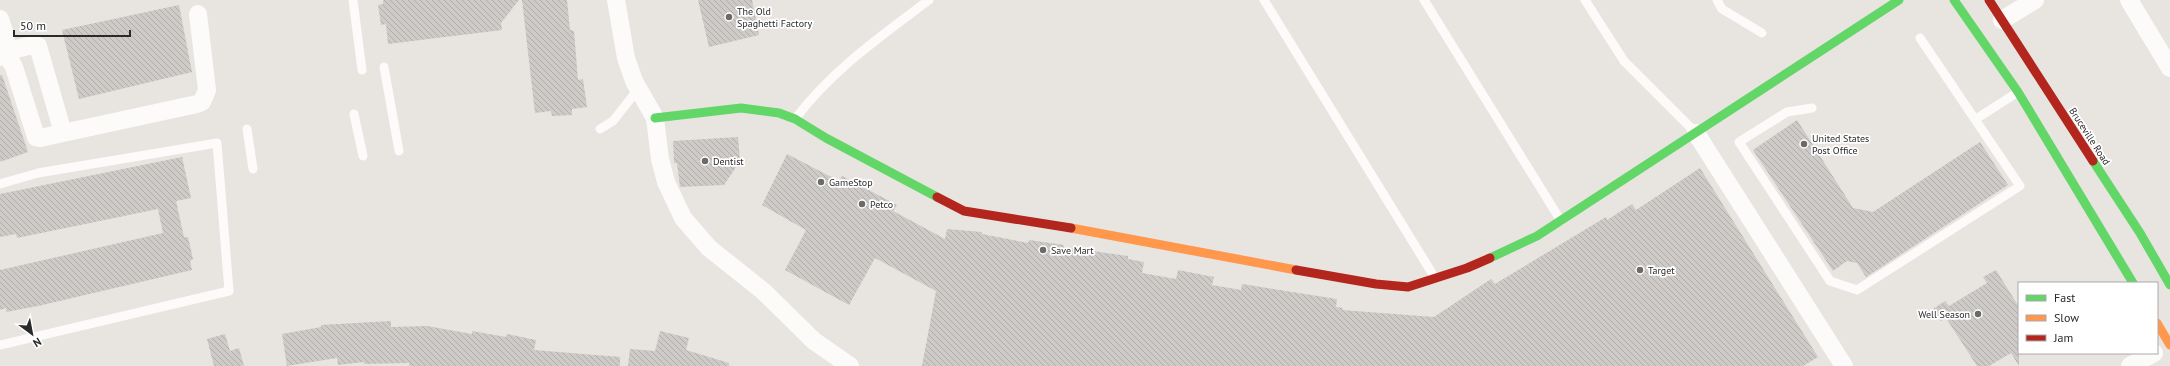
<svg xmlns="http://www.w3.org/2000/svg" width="2170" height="366" font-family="'PT Sans',sans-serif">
	<defs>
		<pattern id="building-back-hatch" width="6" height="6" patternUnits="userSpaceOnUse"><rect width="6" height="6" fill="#cdcac7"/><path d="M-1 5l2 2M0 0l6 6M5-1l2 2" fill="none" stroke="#b0aeab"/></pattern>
	</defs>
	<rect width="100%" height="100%" fill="#e8e4e0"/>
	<g fill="url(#building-back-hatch)">
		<path d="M383 0H519L501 23 502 30 388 44 386 24 381 25 378 5 383 4Z"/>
		<path d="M522 0H567L570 30 574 31 578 80 583 79 587 107 572 109V115L552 116 551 111 535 113Z"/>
		<path d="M698 0H752L759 35 709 47Z"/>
		<path d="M179 5 192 72 79 99 62 30Z"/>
		<path d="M0 75H2L28 152 0 162Z"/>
		<path d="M1797 120 1853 208 1873 212 1980 142 2008 185 1866 277 1857 263 1847 261 1833 271 1753 150Z"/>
		<path d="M738 137 740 161 724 185 680 187 677 163H674L673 141Z"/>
		<path d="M787 154 839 181 842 176 897 205 893 211 945 239 947 229 982 232V234L1028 243 1029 240 1064 245 1063 247 1128 256V259L1144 262 1142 273 1176 279 1178 270 1214 277 1212 285 1241 290 1242 284 1337 299 1336 307 1343 308 1342 310 1434 317 1491 279 1495 284 1606 217 1607 220 1632 204 1636 210 1700 168 1818 357 1803 366H922L936 291 875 258 849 305 785 270 806 230 762 205Z"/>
		<path d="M182 157 191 198 176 201 184 237H188L193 259 190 261 192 270 38 306 6 312V308L0 310V270L163 233 158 209 17 238 16 234 0 237V194Z"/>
		<path d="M1996 270 2019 307V366L2011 353 1989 366H1977L1946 318 1941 321 1933 309 1945 301 1949 306 1987 283 1983 277Z"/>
		<path d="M391 321V327L427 326 472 334V331L506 337 507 334 536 340 534 350 620 357V366H409V363L364 364V362L338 365 337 358 287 366 282 334 321 327V325Z"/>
		<path d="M660 331 689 338 686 350 729 363V366H628L630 349 655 351Z"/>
		<path d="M225 334 230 351 239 348 244 366H214L207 339Z"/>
	</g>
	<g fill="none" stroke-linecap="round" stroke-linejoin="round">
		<g stroke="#fcfbfa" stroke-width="9">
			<path d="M353 0 362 70"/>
			<path d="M1264 0 1435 278"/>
			<path d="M1424 0 1561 221"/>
			<path d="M1585 0 1624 61 1696 133"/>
			<path d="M1717 0 1722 9 1762 33"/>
			<path d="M384 67 399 151"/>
			<path d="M1812 108 1787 112 1739 142 1830 281 1857 290 2020 186 1920 38"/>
			<path d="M354 114 363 156"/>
			<path d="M795 119C832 70 881 36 929 0"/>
			<path d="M1976 119 2018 92"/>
			<path d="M247 129 253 169"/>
			<path d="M600 129 613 121 639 88"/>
			<path d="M0 184 38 173 217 143 229 291 0 345"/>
		</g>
		<g stroke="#fcfbfa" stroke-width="18">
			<path d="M616 0 626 58 634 81 655 118 660 159 666 182 683 218 709 248 763 291 814 341 850 366"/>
			<path d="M2129 0 2170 68"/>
			<path d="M0 19C4 32 11 45 0 57"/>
			<path d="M2002 20 2035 0"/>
			<path d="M63 133 38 46H28L5 52 14 67 36 137 40 138 197 104 202 102 207 90 198 14"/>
			<path d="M1696 133 1844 366"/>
			<path d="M2130 366 2154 353"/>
		</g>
		<g stroke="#63d668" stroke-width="9">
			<path d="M1954 0 2018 92 2133 283"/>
			<path d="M655 118 741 108 779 113 795 119 826 138 937 197"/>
			<path d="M2093 161 2140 233 2170 285"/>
			<path d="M1490 258 1537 236 1899 0"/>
		</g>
		<g stroke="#ff974d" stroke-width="9">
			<path d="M1071 228 1296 270"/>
			<path d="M2157 323 2170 345"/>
		</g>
		<g stroke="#b3261e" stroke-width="9">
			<path d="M1989 0 2093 161"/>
			<path d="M937 197 964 211 1071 228"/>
			<path d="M1296 270 1376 284 1408 287 1467 268 1490 258"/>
		</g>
	</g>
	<g fill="#6c6b6a" stroke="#fff" stroke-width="1.5">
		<circle cx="729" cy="17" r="4"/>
		<circle cx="1804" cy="144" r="4"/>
		<circle cx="705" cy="161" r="4"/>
		<circle cx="821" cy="182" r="4"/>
		<circle cx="862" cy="204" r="4"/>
		<circle cx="1043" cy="250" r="4"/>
		<circle cx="1640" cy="270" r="4"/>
		<circle cx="1978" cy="314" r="4"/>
	</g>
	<g text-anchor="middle" stroke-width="3.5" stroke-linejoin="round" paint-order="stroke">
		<g font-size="10" fill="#2a2a2a" stroke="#fff" text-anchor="start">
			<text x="737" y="15">The Old<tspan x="737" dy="12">Spaghetti Factory</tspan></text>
			<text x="1812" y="142">United States<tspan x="1812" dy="12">Post Office</tspan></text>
			<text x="713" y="165">Dentist</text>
			<text x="829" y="186">GameStop</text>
			<text x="870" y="208">Petco</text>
			<text x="1051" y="254">Save Mart</text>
			<text x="1648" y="274">Target</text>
			<text x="1970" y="318" text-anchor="end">Well Season</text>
		</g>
		<g font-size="10" fill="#2a2a2a" stroke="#fff">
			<text transform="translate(2090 136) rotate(57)" y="4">Bruceville Road</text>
		</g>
	</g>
	<rect x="2018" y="282" width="140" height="72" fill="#ffffff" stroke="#aaaaaa"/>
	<rect x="2026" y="295" width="20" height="6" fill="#63d668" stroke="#aaaaaa"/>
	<text x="2054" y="302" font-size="12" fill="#2a2a2a">Fast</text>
	<rect x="2026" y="315" width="20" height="6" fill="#ff974d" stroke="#aaaaaa"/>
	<text x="2054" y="322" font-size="12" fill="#2a2a2a">Slow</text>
	<rect x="2026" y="335" width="20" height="6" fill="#b3261e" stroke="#aaaaaa"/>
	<text x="2054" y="342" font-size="12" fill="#2a2a2a">Jam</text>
	<g transform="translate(32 334) rotate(148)" stroke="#ffffff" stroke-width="3" paint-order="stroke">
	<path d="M0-3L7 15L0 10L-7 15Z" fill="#2a2a2a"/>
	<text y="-6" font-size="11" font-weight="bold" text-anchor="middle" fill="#2a2a2a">N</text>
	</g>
	<path d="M14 30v6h116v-6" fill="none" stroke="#2a2a2a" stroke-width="2"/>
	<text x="20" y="30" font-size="12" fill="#2a2a2a" stroke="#ffffff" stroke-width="3" paint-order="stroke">50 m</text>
</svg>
